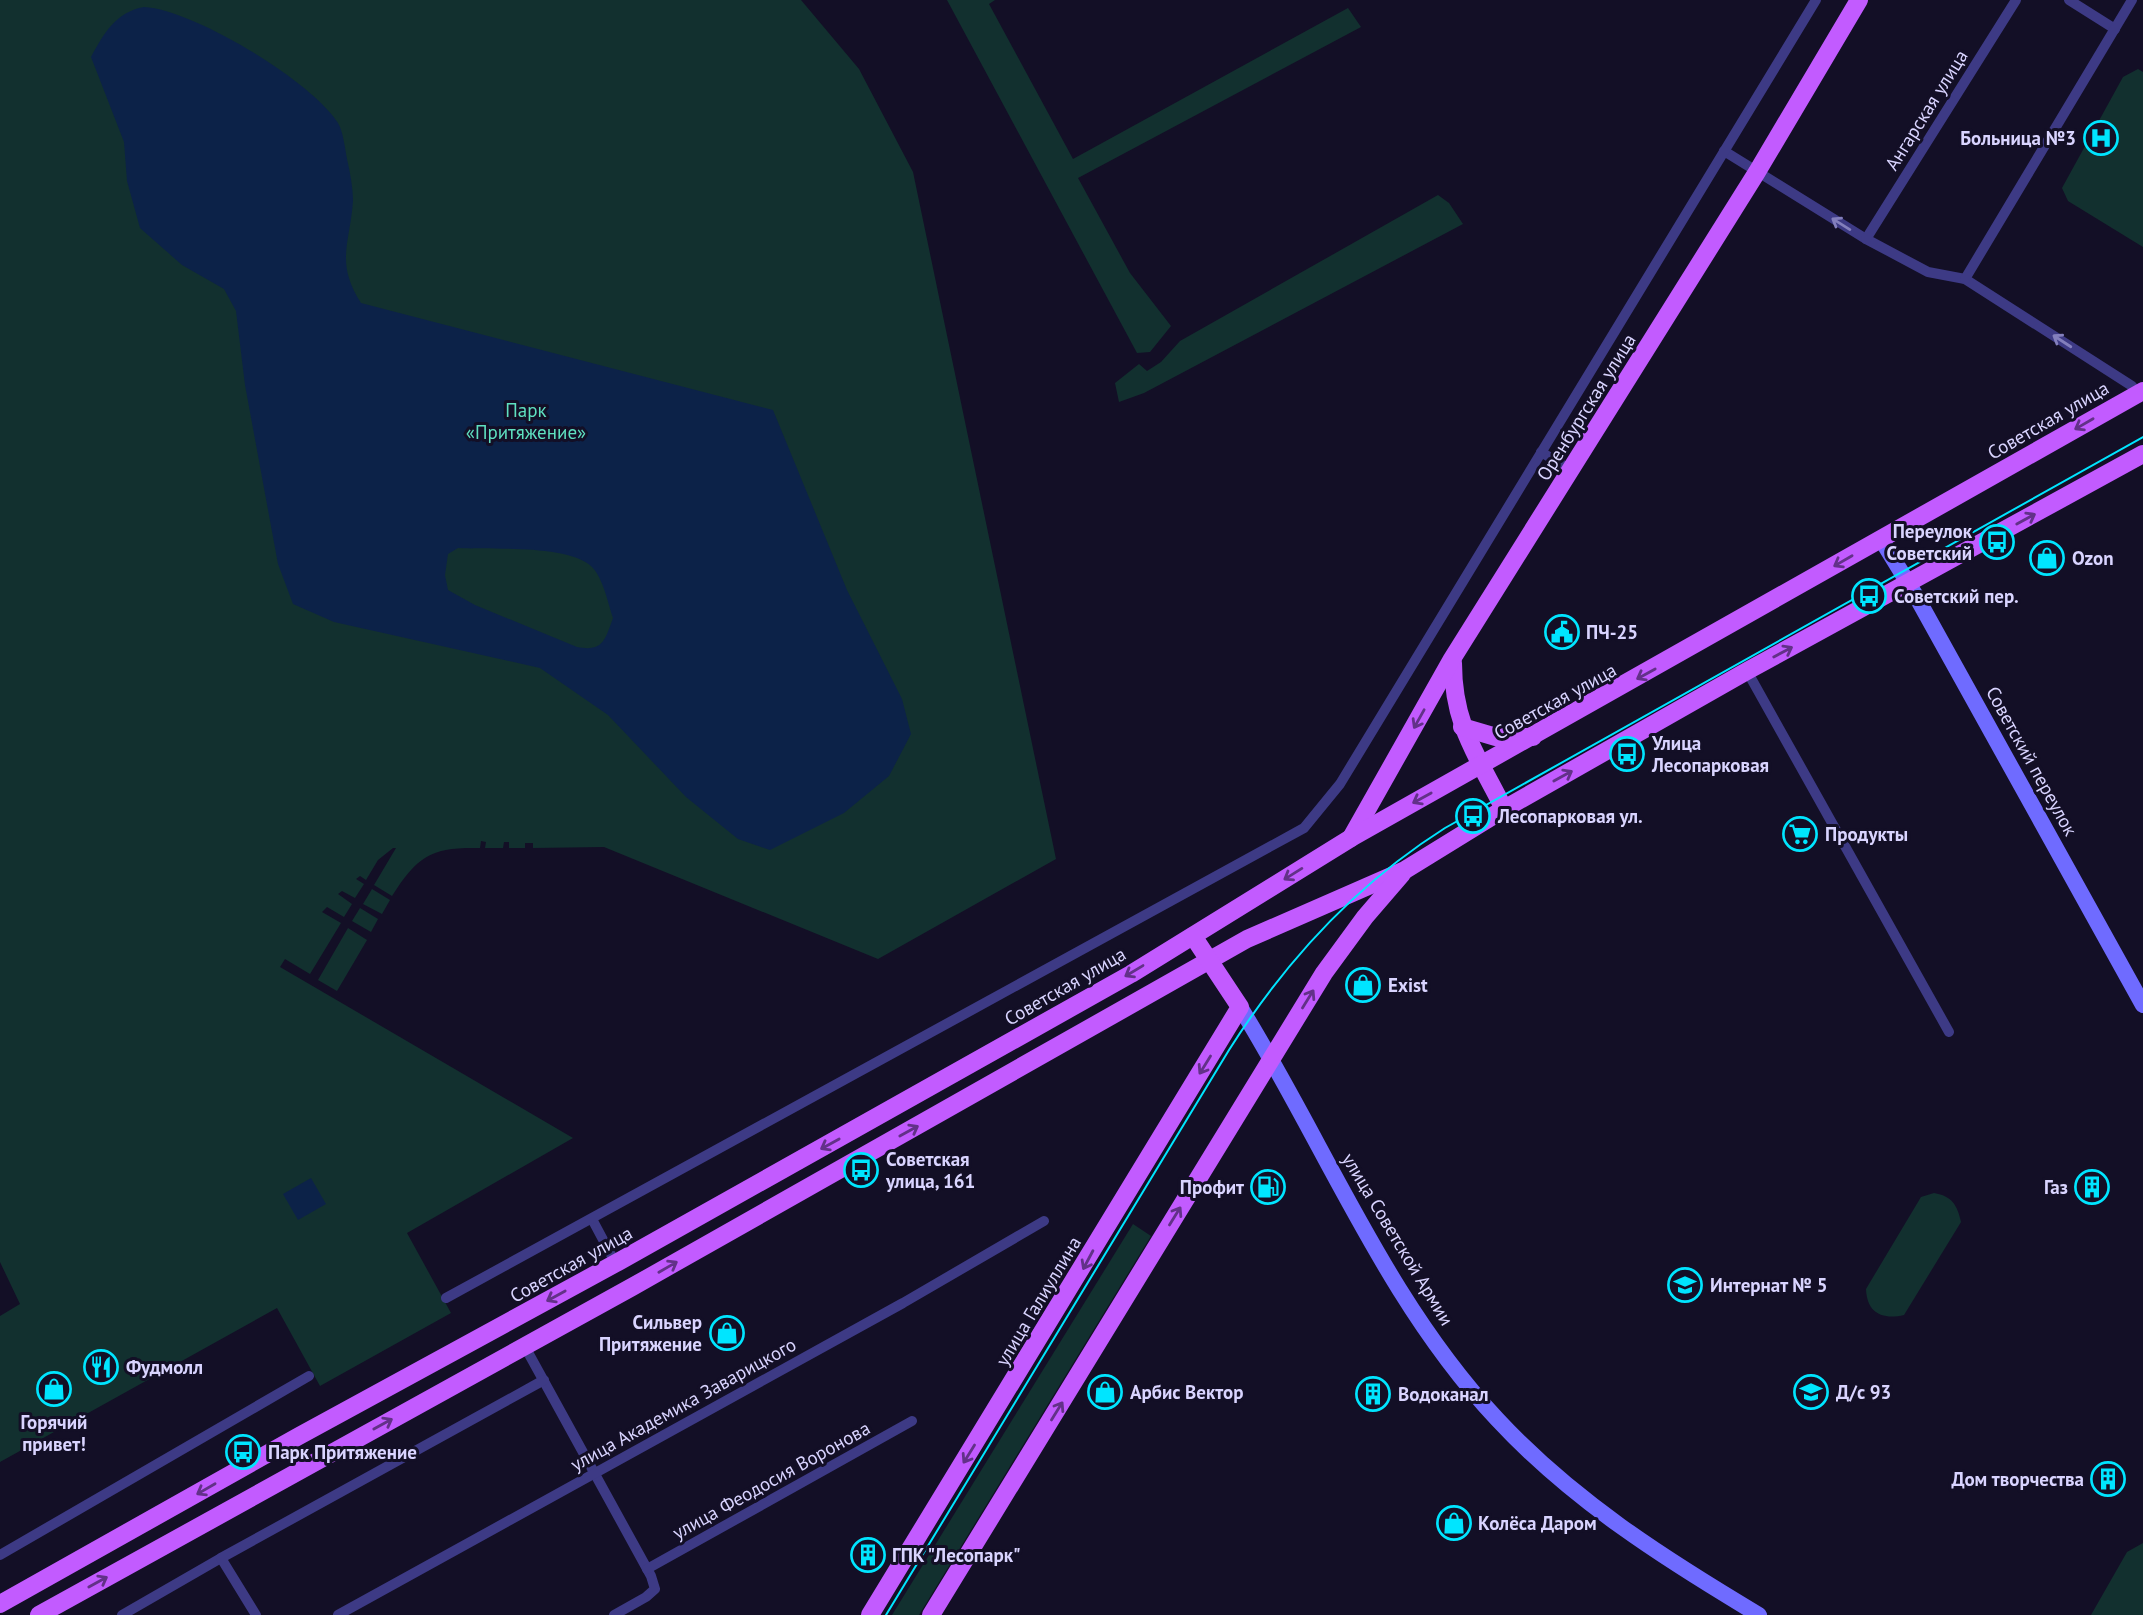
<svg xmlns="http://www.w3.org/2000/svg" width="2143" height="1615" font-family="'PT Sans',sans-serif">
	<rect width="100%" height="100%" fill="#130f26"/>
	<g fill="#12302f">
		<path d="M0 0H801L859 69 913 172 1056 859 878 959 604 847 533 848V843H525V848H509V842H504L503 848H485L486 842 481 841 480 848C432 847 418 855 392 896L374 885 396 848H393L378 860 366 880 360 876 356 879 364 884 355 898 342 891 338 894 352 904 344 917 327 907 322 912 341 923 310 974 285 959 280 967 573 1138 407 1233 451 1313 320 1386 277 1308 0 1462V1316L20 1304 0 1262Z"/>
		<path d="M947 0H995L989 4 1073 159 1348 8 1361 27 1078 178 1130 273 1171 326 1150 352 1137 353Z"/>
		<path d="M2138 69 2143 72V247L2068 201 2062 188 2123 77Z"/>
		<path d="M1438 195 1449 203 1463 224 1144 393 1119 402 1115 383 1139 364 1147 371 1161 362 1180 341Z"/>
		<path d="M372 889 390 900 382 914 363 904Z"/>
		<path d="M360 908 378 919 371 932 352 921Z"/>
		<path d="M348 928 367 940 337 991 318 980Z"/>
		<path d="M1934 1193C1952 1196 1957 1205 1961 1222L1904 1315C1882 1320 1867 1313 1866 1289L1921 1197Z"/>
		<path d="M1133 1224 1151 1236 919 1615H892Z"/>
		<path d="M2143 1543V1615H2091L2127 1552Z"/>
	</g>
	<g fill="#0c2248" fill-rule="evenodd">
		<path d="M144 7C192 9 312 81 338 123 343 131 345 148 347 159 350 172 353 188 353 201 350 244 335 262 361 303L773 410 847 590 902 699 911 734 889 776 844 813 770 850 738 839 686 797 608 715 540 668 334 622 293 604 278 564 245 385 236 311 224 289 182 265 140 228 127 181 124 142 91 57C104 33 116 12 144 7ZM458 548C491 550 568 544 592 567 603 578 608 603 613 618 605 640 603 652 577 647L475 605 448 590 445 575 448 554Z"/>
		<path d="M311 1178 326 1204 298 1220 283 1194Z"/>
	</g>
	<g fill="none" stroke-linecap="round" stroke-linejoin="round">
		<g stroke="#3d3a85" stroke-width="10">
			<path d="M2069 0 2115 29"/>
			<path d="M1724 151 1866 239 1928 272 1965 279 2132 386 2137 394"/>
			<path d="M1866 239 2016 0"/>
			<path d="M1965 279 2132 0"/>
			<path d="M1541 452 1571 470"/>
			<path d="M1747 671 1949 1032"/>
			<path d="M592 1219 616 1264"/>
			<path d="M446 1298 1304 828 1340 784 1816 0"/>
			<path d="M524 1345 651 1576 655 1589 646 1597 614 1615"/>
			<path d="M0 1555 309 1376"/>
			<path d="M647 1569 912 1421"/>
			<path d="M122 1615 221 1558"/>
			<path d="M256 1615 221 1558 544 1380"/>
			<path d="M338 1615 903 1303 1044 1221"/>
		</g>
		<g stroke="#6f6bff" stroke-width="16">
			<path d="M1881 539 1916 596 2143 1005"/>
			<path d="M1240 1007C1325 1144 1386 1301 1497 1419 1572 1500 1665 1559 1759 1615"/>
		</g>
		<g stroke="#c25bff" stroke-width="18">
			<path d="M1453 663C1453 725 1477 755 1504 809"/>
			<path d="M1462 727 1496 737H1533"/>
			<path d="M1351 838 1452 659 1757 172 1859 0"/>
			<path d="M0 1604 299 1436 618 1262 1131 974 1351 838 2143 391"/>
			<path d="M39 1615 632 1287 1247 939 1405 870 1504 809 1747 671 2143 454"/>
			<path d="M870 1615 1240 1007 1193 936"/>
			<path d="M931 1615 1324 973 1365 917 1402 874"/>
		</g>
		<path stroke="#00e5ff" stroke-width="2" d="M886 1615 1229 1050C1286 960 1355 885 1445 828L2143 437"/>
	</g>
	<defs><path id="oneway-shaft" d="M-6 0H5M1.5-3L5.5 0L1.5 3" fill="none" stroke-width="1.6" stroke-linecap="round" stroke-linejoin="round" transform="scale(1.75)"/></defs>
	<g stroke="#837fbc">
		<use href="#oneway-shaft" transform="translate(1841 224) rotate(-148)"/>
		<use href="#oneway-shaft" transform="translate(2062 341) rotate(-147)"/>
	</g>
	<g stroke="#623188">
		<use href="#oneway-shaft" transform="translate(2084 424) rotate(150)"/>
		<use href="#oneway-shaft" transform="translate(2026 519) rotate(-29)"/>
		<use href="#oneway-shaft" transform="translate(1843 561) rotate(150)"/>
		<use href="#oneway-shaft" transform="translate(1783 652) rotate(-28)"/>
		<use href="#oneway-shaft" transform="translate(1646 674) rotate(151)"/>
		<use href="#oneway-shaft" transform="translate(1419 719) rotate(119)"/>
		<use href="#oneway-shaft" transform="translate(1563 776) rotate(-29)"/>
		<use href="#oneway-shaft" transform="translate(1422 798) rotate(151)"/>
		<use href="#oneway-shaft" transform="translate(1293 874) rotate(148)"/>
		<use href="#oneway-shaft" transform="translate(1134 971) rotate(149)"/>
		<use href="#oneway-shaft" transform="translate(1308 999) rotate(-58)"/>
		<use href="#oneway-shaft" transform="translate(1205 1065) rotate(122)"/>
		<use href="#oneway-shaft" transform="translate(909 1131) rotate(-29)"/>
		<use href="#oneway-shaft" transform="translate(830 1144) rotate(151)"/>
		<use href="#oneway-shaft" transform="translate(1175 1216) rotate(-58)"/>
		<use href="#oneway-shaft" transform="translate(1088 1260) rotate(118)"/>
		<use href="#oneway-shaft" transform="translate(668 1267) rotate(-30)"/>
		<use href="#oneway-shaft" transform="translate(556 1296) rotate(151)"/>
		<use href="#oneway-shaft" transform="translate(1057 1411) rotate(-58)"/>
		<use href="#oneway-shaft" transform="translate(383 1424) rotate(-29)"/>
		<use href="#oneway-shaft" transform="translate(969 1454) rotate(122)"/>
		<use href="#oneway-shaft" transform="translate(206 1489) rotate(150)"/>
		<use href="#oneway-shaft" transform="translate(98 1582) rotate(-29)"/>
	</g>
	<defs>
		<g id="hospital-ring" transform="scale(1.75)"><circle r="9.5" fill="#130f26" stroke="#00e5ff" stroke-width="1.5"/><path d="M-5-5h3v3.5h4V-5h3V5h-3V1.5h-4V5h-3Z" fill="#00e5ff"/></g>
		<g id="bus-ring" transform="scale(1.75)"><circle r="9.5" fill="#130f26" stroke="#00e5ff" stroke-width="1.5"/><path d="M-5-6H5V4H4V6H2V4H-2V6H-4V4H-5ZM-3.5-4V0h7V-4ZM-3.5 1.2v1.5H-2V1.2ZM2 1.2v1.5H3.5V1.2Z" fill="#00e5ff"/></g>
		<g id="shop-ring" transform="scale(1.75)"><circle r="9.5" fill="#130f26" stroke="#00e5ff" stroke-width="1.5"/><path d="M-5-2.5h2.3a2.7 3.5 0 0 1 5.4 0H5L5.5 6h-11ZM-1.5-2.5h3a1.5 2.3 0 0 0-3 0Z" fill="#00e5ff"/></g>
		<g id="civic-ring" transform="scale(1.75)"><circle r="9.5" fill="#130f26" stroke="#00e5ff" stroke-width="1.5"/><path d="M-.6-6.5H3V-4.5H.6V-3L4-1V1h2V6H-6V1h2V-1L-.6-3ZM-1.2 2.5V6h2.4V2.5Z" fill="#00e5ff"/></g>
		<g id="supermarket-ring" transform="scale(1.75)"><circle r="9.5" fill="#130f26" stroke="#00e5ff" stroke-width="1.5"/><path d="M-6-5.5h2.5l.6 2H6L4.5 2H-2.5L-4.4-4H-6ZM-1.5 3.2a1.3 1.3 0 1 0 .1 0ZM3 3.2a1.3 1.3 0 1 0 .1 0Z" fill="#00e5ff"/></g>
		<g id="fuel-ring" transform="scale(1.75)"><circle r="9.5" fill="#130f26" stroke="#00e5ff" stroke-width="1.5"/><path d="M-5.5-6h7V0h2V4h1.3V-2.5L3-4.5l.8-.8L6-3V5H2.5V1h-1V6h-7ZM-4.2-4.7v3.2H.2V-4.7Z" fill="#00e5ff"/></g>
		<g id="building-ring" transform="scale(1.75)"><circle r="9.5" fill="#130f26" stroke="#00e5ff" stroke-width="1.5"/><path d="M-4-6H4V6H1V3H-1V6H-4ZM-2.5-4.3h1.7v1.8h-1.7ZM.8-4.3h1.7v1.8H.8ZM-2.5-1h1.7V.8h-1.7ZM.8-1h1.7V.8H.8Z" fill="#00e5ff"/></g>
		<g id="school-ring" transform="scale(1.75)"><circle r="9.5" fill="#130f26" stroke="#00e5ff" stroke-width="1.5"/><path d="M0-5L7-2L0 1L-7-2ZM-4 1L0 2.5L4 1V4Q0 6-4 4Z" fill="#00e5ff"/></g>
		<g id="restaurant-ring" transform="scale(1.75)"><circle r="9.5" fill="#130f26" stroke="#00e5ff" stroke-width="1.5"/><path d="M-5-6h1v4h1v-4h1v4h1v-4h1v5L-1.5 .5V6h-2V.5L-5-1ZM5-6V6H3V1.5H1.5Q1.5-4 5-6Z" fill="#00e5ff"/></g>
	</defs>
	<g fill-rule="evenodd">
		<use href="#hospital-ring" x="2101" y="138"/>
		<use href="#bus-ring" x="1997" y="542"/>
		<use href="#shop-ring" x="2047" y="558"/>
		<use href="#bus-ring" x="1869" y="596"/>
		<use href="#civic-ring" x="1562" y="632"/>
		<use href="#bus-ring" x="1627" y="754"/>
		<use href="#bus-ring" x="1473" y="816"/>
		<use href="#supermarket-ring" x="1800" y="834"/>
		<use href="#shop-ring" x="1363" y="985"/>
		<use href="#bus-ring" x="861" y="1170"/>
		<use href="#fuel-ring" x="1268" y="1187"/>
		<use href="#building-ring" x="2092" y="1187"/>
		<use href="#school-ring" x="1685" y="1285"/>
		<use href="#shop-ring" x="727" y="1333"/>
		<use href="#restaurant-ring" x="101" y="1367"/>
		<use href="#shop-ring" x="54" y="1389"/>
		<use href="#shop-ring" x="1105" y="1392"/>
		<use href="#school-ring" x="1811" y="1392"/>
		<use href="#building-ring" x="1373" y="1394"/>
		<use href="#bus-ring" x="243" y="1452"/>
		<use href="#building-ring" x="2108" y="1479"/>
		<use href="#shop-ring" x="1454" y="1523"/>
		<use href="#building-ring" x="868" y="1555"/>
	</g>
	<g text-anchor="middle" stroke-width="6" stroke-linejoin="round" paint-order="stroke">
		<g font-size="19" fill="#d9d4ff" stroke="#130f26">
			<text transform="translate(1926 110) rotate(-58)" y="7">Ангарская улица</text>
			<text transform="translate(1586 407) rotate(-58)" y="7">Оренбургская улица</text>
			<text transform="translate(2048 420) rotate(-30)" y="7">Советская улица</text>
			<text transform="translate(1555 701) rotate(-29)" y="7">Советская улица</text>
			<text transform="translate(2032 761) rotate(61)" y="7">Советский переулок</text>
			<text transform="translate(1065 986) rotate(-30)" y="7">Советская улица</text>
			<text transform="translate(1398 1239) rotate(59)" y="7">улица Советской Армии</text>
			<text transform="translate(571 1264) rotate(-29)" y="7">Советская улица</text>
			<text transform="translate(1038 1301) rotate(-59)" y="7">улица Галиуллина</text>
			<text transform="translate(683 1404) rotate(-29)" y="7">улица Академика Заварицкого</text>
			<text transform="translate(771 1480) rotate(-29)" y="7">улица Феодосия Воронова</text>
		</g>
		<g font-size="19" font-weight="bold" fill="#d9d4ff" stroke="#130f26" text-anchor="start">
			<text x="2076" y="145" text-anchor="end">Больница №3</text>
			<text x="1972" y="538" text-anchor="end">Переулок<tspan x="1972" dy="22">Советский</tspan></text>
			<text x="2072" y="565">Ozon</text>
			<text x="1894" y="603">Советский пер.</text>
			<text x="1586" y="639">ПЧ-25</text>
			<text x="1652" y="750">Улица<tspan x="1652" dy="22">Лесопарковая</tspan></text>
			<text x="1498" y="823">Лесопарковая ул.</text>
			<text x="1825" y="841">Продукты</text>
			<text x="1388" y="992">Exist</text>
			<text x="886" y="1166">Советская<tspan x="886" dy="22">улица, 161</tspan></text>
			<text x="1244" y="1194" text-anchor="end">Профит</text>
			<text x="2068" y="1194" text-anchor="end">Газ</text>
			<text x="1710" y="1292">Интернат № 5</text>
			<text x="702" y="1329" text-anchor="end">Сильвер<tspan x="702" dy="22">Притяжение</tspan></text>
			<text x="126" y="1374">Фудмолл</text>
			<text x="1130" y="1399">Арбис Вектор</text>
			<text x="1836" y="1399">Д/с 93</text>
			<text x="1398" y="1401">Водоканал</text>
			<text x="54" y="1429" text-anchor="middle">Горячий<tspan x="54" dy="22">привет!</tspan></text>
			<text x="268" y="1459">Парк Притяжение</text>
			<text x="2084" y="1486" text-anchor="end">Дом творчества</text>
			<text x="1478" y="1530">Колёса Даром</text>
			<text x="892" y="1562">ГПК "Лесопарк"</text>
		</g>
		<g font-size="19" fill="#5fe0c0" stroke="#130f26">
			<text x="526" y="417">Парк<tspan x="526" dy="22">«Притяжение»</tspan></text>
		</g>
	</g>
</svg>
